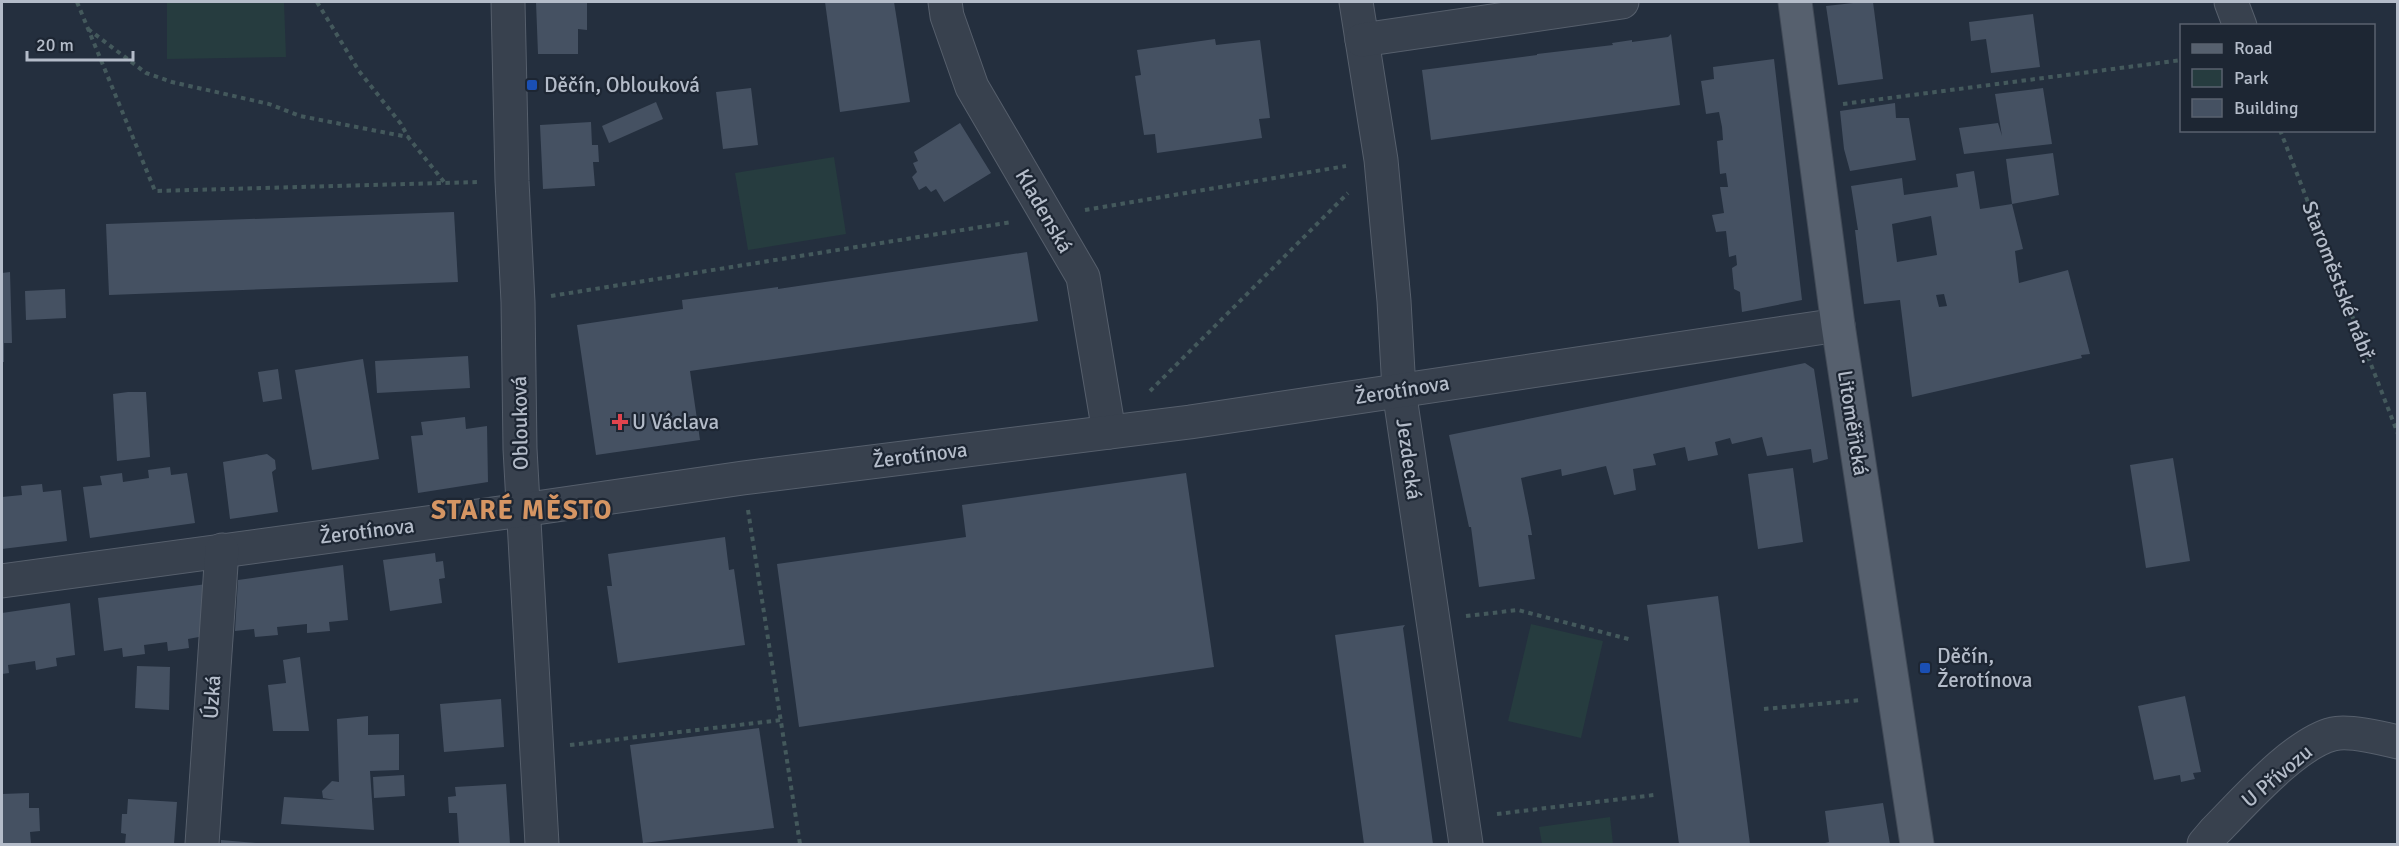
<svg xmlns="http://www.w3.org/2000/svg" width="2399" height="846" font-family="Signika,sans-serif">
	<rect width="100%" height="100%" fill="#242f3e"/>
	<g fill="#263c3f">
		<path d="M167 2H284L286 57 167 59Z"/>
		<path d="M834 157 846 234 748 250 735 173Z"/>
		<path d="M1531 624 1603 641 1581 738 1508 721Z"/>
		<path d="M1610 817 1613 844H1542L1539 827Z"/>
	</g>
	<g fill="#455162" fill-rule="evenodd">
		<path d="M536 2H587V30L578 29V54H538Z"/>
		<path d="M825 2H894L910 102 840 112Z"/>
		<path d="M1862 2H1873L1883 79 1838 85 1826 6Z"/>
		<path d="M2033 14 2040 67 1991 73 1986 39 1971 41 1969 22Z"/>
		<path d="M1671 34 1680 105 1431 140 1422 70 1537 55V54L1613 45 1612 43 1632 40V42L1668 37Z"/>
		<path d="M1215 39 1216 45 1260 40 1270 118 1259 119 1262 138 1157 153 1155 134 1144 135 1135 76 1141 75 1137 50Z"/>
		<path d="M1774 59 1802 300 1742 312 1740 292 1734 289 1732 268 1737 265 1736 255 1729 257 1726 231 1716 232 1712 215 1724 213 1720 187H1728L1726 173 1720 174 1717 141 1723 140 1722 127 1719 112 1706 114 1701 81 1714 79 1713 67Z"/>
		<path d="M751 88 758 145 723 149 716 92Z"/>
		<path d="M2043 88 2052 144 1964 154 1959 128 1998 123 2002 136 1995 94Z"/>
		<path d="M656 102 663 119 609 143 602 126Z"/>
		<path d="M1895 103 1896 118H1909L1916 160 1850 171 1844 149 1840 111Z"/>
		<path d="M591 122 592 145H598L599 162H593L595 186 543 189 540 125Z"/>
		<path d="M960 123 991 173 944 202 936 189 931 192 926 186 919 190 912 177 917 172 913 163 918 161 914 152Z"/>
		<path d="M2053 153 2059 195 2012 204 2006 159Z"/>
		<path d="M1974 171 1980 209 2012 204 2023 249 2015 251 2019 283 2068 270 2090 354 2081 355 2082 358 1912 397 1900 300 1864 304 1855 230H1858L1851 186 1902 178 1904 195 1958 187 1956 174ZM1931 216 1937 255 1897 262 1892 224ZM1944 294 1947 306 1939 307 1936 295Z"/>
		<path d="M454 212 458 282 109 295 106 224Z"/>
		<path d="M1027 252 1038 321 690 371 700 440 596 455 577 325 683 309 682 300 778 287V289Z"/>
		<path d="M10 272 12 343H4V362H2V273Z"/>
		<path d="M65 289 66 318 26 320 25 291Z"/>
		<path d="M468 356 470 388 377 393 375 361Z"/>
		<path d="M363 359 379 459 312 470 295 370Z"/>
		<path d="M1805 363 1814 369 1828 459 1813 463 1811 449 1767 456 1762 437 1732 444 1730 438 1715 442 1718 455 1688 461 1685 447 1653 454 1656 465 1633 469 1636 490 1614 495 1606 466 1562 476 1561 469 1521 478 1529 518 1532 535H1528L1535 579 1479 587 1471 527H1469L1449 435Z"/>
		<path d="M278 369 282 399 263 402 258 372Z"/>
		<path d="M128 392H146L150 457 117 461 113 394Z"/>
		<path d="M465 417 466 429 487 426 488 482 418 493 411 436 423 435 421 422Z"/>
		<path d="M267 454 275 460 276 469 272 472 278 512 230 519 223 462Z"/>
		<path d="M2173 458 2190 561 2146 568 2130 465Z"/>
		<path d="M170 467 171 475 187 473 195 523 90 538 83 487 102 485 100 476 122 473 123 482 149 478 148 470Z"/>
		<path d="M1793 468 1803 542 1758 549 1748 474Z"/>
		<path d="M1186 473 1214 667 799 727 777 564 966 537 962 505Z"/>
		<path d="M42 484 43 492 61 490 67 541 2 549V497L22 495 21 486Z"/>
		<path d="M725 537 729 570 734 569 745 645 618 663 607 586H612L608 554Z"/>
		<path d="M435 553 436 562 443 561 445 578 439 579 442 603 390 611 383 560Z"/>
		<path d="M343 565 348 620 329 622 330 631 307 633V624L277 627 278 635 255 637 254 629 235 631 238 580Z"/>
		<path d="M207 584 204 636 188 639 189 648 168 651 167 642 144 645 145 654 123 657 122 648 104 651 98 598Z"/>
		<path d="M1718 596 1750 844H1679L1647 605Z"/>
		<path d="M70 603 75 655 56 658 57 666 36 670 35 661 8 665 9 673 2 674V613Z"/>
		<path d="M1405 625 1403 628 1433 844H1364L1335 635Z"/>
		<path d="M300 657 309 731H273L268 685 286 683 283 660Z"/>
		<path d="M137 666 170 667 169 710 135 708Z"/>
		<path d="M2185 696 2201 772 2193 773 2195 779 2181 782 2180 775 2154 780 2138 706Z"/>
		<path d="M501 699 504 747 444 752 440 704Z"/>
		<path d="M368 716V735L399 734V770L370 771 374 830 281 824 284 797 335 800 323 798 322 791 332 781 339 782 337 719Z"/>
		<path d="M759 728 774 828 643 843 630 745Z"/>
		<path d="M404 775 405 796 374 798 373 777Z"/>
		<path d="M506 784 510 844H459L457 813H449L448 797 456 796 455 787Z"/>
		<path d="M29 793V808H39L40 831 30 832 31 844H2V794Z"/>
		<path d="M128 799 177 802 174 844H125L126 834 121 833 122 814H127Z"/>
		<path d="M1883 803 1890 844H1821L1829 842 1825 811Z"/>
		<path d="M221 840 256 843V844H221Z"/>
	</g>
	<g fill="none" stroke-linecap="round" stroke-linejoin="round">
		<g stroke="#565f6c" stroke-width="35">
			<g id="minor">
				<path d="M508 2 512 181 518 302 520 449 542 844"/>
				<path d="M945 2 947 16 972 87 1083 277 1109 432"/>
				<path d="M1356 2 1381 160 1394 301 1399 390 1466 844"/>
				<path d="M2231 2 2240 26"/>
				<path d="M1362 40 1622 2"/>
				<path d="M2 581 522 510 743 478 1190 422 1838 325"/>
				<path d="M202 844 222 550"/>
				<path d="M2204 844 2215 831C2243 803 2295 743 2333 734 2348 730 2382 738 2398 742"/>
			</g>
		</g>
		<g stroke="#414a57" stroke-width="35">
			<path id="major" d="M1795 2 1838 325 1917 844"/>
		</g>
		<g stroke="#44595c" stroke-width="4" stroke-dasharray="4.5 4.5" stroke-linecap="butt">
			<path d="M77 2 155 191 478 182"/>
			<path d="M317 2 359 71 401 124 408 137"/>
			<path d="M88 29 146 73 172 82 269 104 300 116 408 137 444 182"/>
			<path d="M1843 104 2182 60"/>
			<path d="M2280 130 2398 434"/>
			<path d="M1085 210 1346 166"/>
			<path d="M551 296 1012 222"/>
			<path d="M1150 391 1348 193"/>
			<path d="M748 510 800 844"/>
			<path d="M1466 616 1518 610 1632 640"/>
			<path d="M1764 709 1862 700"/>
			<path d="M570 745 781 720"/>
			<path d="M1497 814 1654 795"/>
		</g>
		<use href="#minor" stroke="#38414e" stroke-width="33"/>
		<use href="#major" stroke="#56606e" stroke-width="33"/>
	</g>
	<g fill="#1a4fb4" stroke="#1d2633" stroke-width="2">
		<rect x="526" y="79" width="12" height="12" rx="3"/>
		<rect x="1919" y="662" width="12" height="12" rx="3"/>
	</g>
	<path fill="#e0444e" stroke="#1d2633" stroke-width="2" d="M617 413h6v6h6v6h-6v6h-6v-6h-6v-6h6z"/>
	<g text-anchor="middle" stroke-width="4.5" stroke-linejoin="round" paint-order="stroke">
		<g font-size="21" fill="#b4bcc9" stroke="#1d2633" text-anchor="start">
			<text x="544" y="92">Děčín, Oblouková</text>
			<text x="632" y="429">U Václava</text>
			<text x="1937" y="663">Děčín,<tspan x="1937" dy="24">Žerotínova</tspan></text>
		</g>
		<g font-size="21" fill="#b4bcc9" stroke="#1d2633">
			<text transform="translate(1044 211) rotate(60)" y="7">Kladenská</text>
			<text transform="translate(2339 282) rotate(69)" y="7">Staroměstské nábř.</text>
			<text transform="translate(1402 390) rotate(-9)" y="7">Žerotínova</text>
			<text transform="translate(520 423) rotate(-91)" y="7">Oblouková</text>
			<text transform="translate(1853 423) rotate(81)" y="7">Litoměřická</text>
			<text transform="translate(920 455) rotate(-7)" y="7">Žerotínova</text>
			<text transform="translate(1409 459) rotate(82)" y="7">Jezdecká</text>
			<text transform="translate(367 531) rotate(-7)" y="7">Žerotínova</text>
			<text transform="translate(212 697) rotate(-86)" y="7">Úzká</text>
			<text transform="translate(2277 776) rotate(-40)" y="7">U Přívozu</text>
		</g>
		<g font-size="27" font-weight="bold" letter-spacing="1.5" fill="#d59563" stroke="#1d2633">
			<text x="522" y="519">STARÉ MĚSTO</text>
		</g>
	</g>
	<rect width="2399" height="846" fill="none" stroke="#b4bcc9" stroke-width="6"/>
	<rect x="2180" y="24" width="195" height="108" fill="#1d2633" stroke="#59626f" stroke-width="1.5"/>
	<rect x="2192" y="44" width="30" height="9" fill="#56606e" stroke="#59626f" stroke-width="1.5"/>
	<text x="2234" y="54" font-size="18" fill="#b4bcc9">Road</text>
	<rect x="2192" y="69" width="30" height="18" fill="#263c3f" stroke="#59626f" stroke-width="1.5"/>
	<text x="2234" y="84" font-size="18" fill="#b4bcc9">Park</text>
	<rect x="2192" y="99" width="30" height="18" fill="#455162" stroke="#59626f" stroke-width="1.5"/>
	<text x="2234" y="114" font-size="18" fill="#b4bcc9">Building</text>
	<path d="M27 51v9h106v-9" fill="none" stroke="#b4bcc9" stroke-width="3"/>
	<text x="36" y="51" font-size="18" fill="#b4bcc9" stroke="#1d2633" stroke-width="4.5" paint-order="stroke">20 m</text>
</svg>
